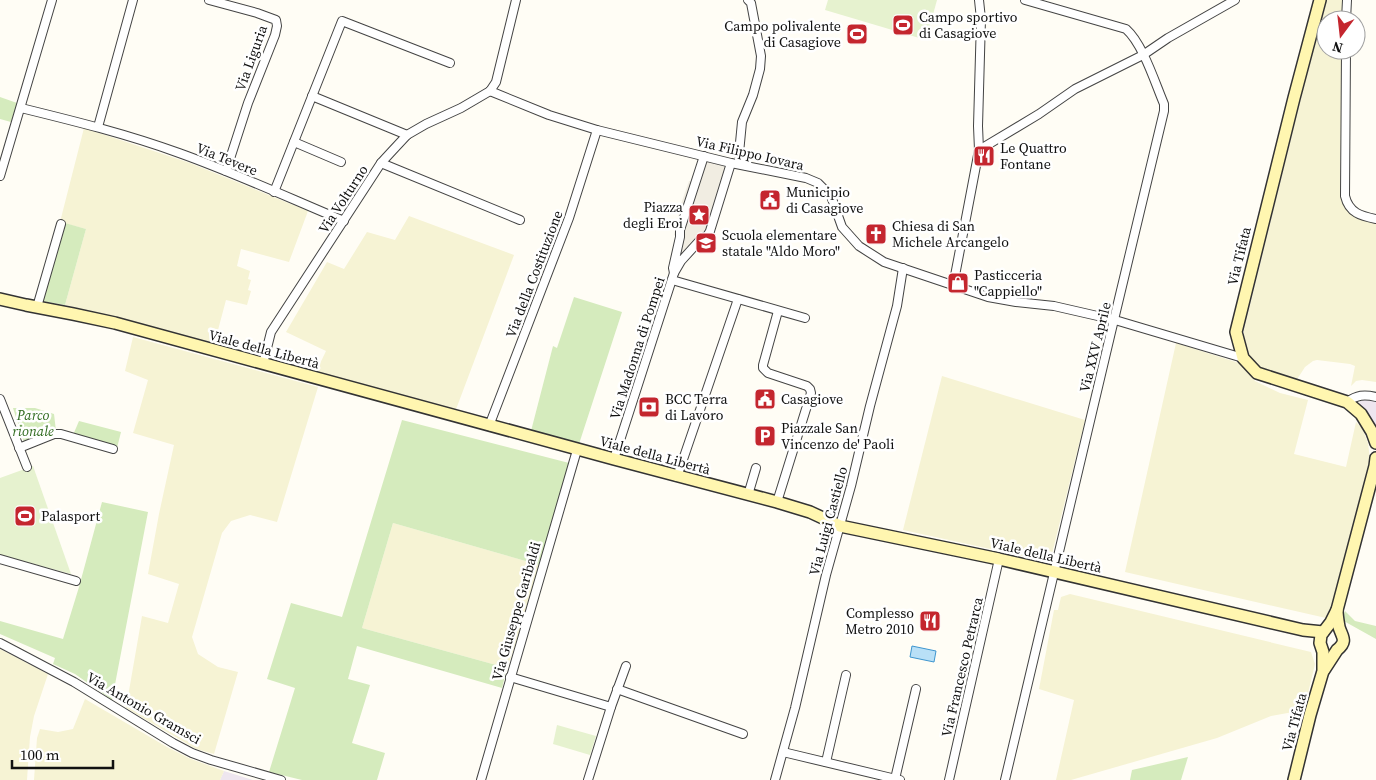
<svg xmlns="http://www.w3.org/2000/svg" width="1376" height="780" font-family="'Source Serif 4',serif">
	<rect width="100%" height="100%" fill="#fffdf5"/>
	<g fill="#eee6ef">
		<path d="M1361 398 1376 401V426L1367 411 1359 405Z"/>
		<path d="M224 771 253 780H220Z"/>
	</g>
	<g fill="#f6f3d4">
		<path d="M1325 0H1343V20H1326V50H1342L1340 188 1341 200 1346 208 1358 218 1376 222V382L1362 380 1356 381 1351 386 1355 366 1350 364 1317 360 1313 361 1305 367 1296 381 1265 372 1257 366 1250 357 1244 343V330Z"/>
		<path d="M84 128 190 163 308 211 289 262 241 249 237 266 250 271 248 279 251 280 248 290 251 291 247 305 226 300 214 345 133 322 65 305 86 229 60 222Z"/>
		<path d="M409 216 514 255 455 412 315 374 326 351 286 332 327 262 344 269 367 232 395 240Z"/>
		<path d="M133 337 318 387 277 522 250 515 231 521 222 533 192 637 198 654 218 667 238 672 214 754 196 749 126 708 142 616 168 623 179 584 148 574 159 514 174 445 133 433 148 380 125 371Z"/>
		<path d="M1176 343 1239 363 1255 381 1280 393 1308 400 1294 454 1346 467 1356 422 1362 428 1368 443 1371 468 1333 609 1326 618 1125 572Z"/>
		<path d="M942 376 1085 420 1050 562 903 530Z"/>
		<path d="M393 523 543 566 507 668 362 628Z"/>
		<path d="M1070 594 1311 652 1315 664 1304 710 1271 716 1217 738 1071 780H1056L1074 700 1039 689 1054 610H1058L1061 597Z"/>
		<path d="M0 649 48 674 34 716 30 737 27 780H0Z"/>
		<path d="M85 699 167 747 191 759 224 771 220 780H34L37 738 40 729 58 732 73 729Z"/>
	</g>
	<g fill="#d5ebbd">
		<path d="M0 97 17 103 11 122 0 119Z"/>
		<path d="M65 223 86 229 65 305 42 301Z"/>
		<path d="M574 297 622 312 579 444 531 431 553 346 557 348Z"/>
		<path d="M13 408H35L54 414 56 431 24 442Z"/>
		<path d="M402 420 573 464 543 566 393 523 362 628 507 668 502 688 357 646 348 679 370 685 352 743 385 753 377 780H302L269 772 295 688 267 679 291 603 342 617Z"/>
		<path d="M79 421 121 432 117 448 73 435Z"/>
		<path d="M102 502 148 512 112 700 75 674 53 664 55 658 0 634V621L63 639 79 587Z"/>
		<path d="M1345 611 1355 621 1376 626V639L1342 620Z"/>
		<path d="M1188 757 1181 780H1130L1132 770Z"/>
	</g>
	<g fill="#e6f2cf">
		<path d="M828 0H937L926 40 825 10Z"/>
		<path d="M33 466 71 574 0 555V478Z"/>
		<path d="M557 725 596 736 590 755 553 744Z"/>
	</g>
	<path fill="#f1ede2" d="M700 158 733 167 725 198 711 237 701 246 699 244 683 261 679 277 669 274 678 237 674 235 681 204 689 181H691L693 175H695Z"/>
	<path fill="#b9e0f7" stroke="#3f96cf" d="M912 646 936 651 934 662 910 657Z"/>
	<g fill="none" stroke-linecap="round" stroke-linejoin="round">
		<g stroke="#444" stroke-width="10">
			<g id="street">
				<path d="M209 0 257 13 276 20 277 26 275 35 248 103 226 171"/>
				<path d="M1346 20 1347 0"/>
				<path d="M1346 50 1345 196C1349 213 1361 216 1376 219"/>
				<path d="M490 91 549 115 597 130 731 163 806 178 818 183 831 196 842 227 859 246 884 262 988 297 1016 302 1054 306 1115 320 1243 358"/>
				<path d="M490 91 496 82 516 0"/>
				<path d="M312 96 407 135"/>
				<path d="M21 108C74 121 127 134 179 153 235 173 289 198 344 221"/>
				<path d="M98 127 133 0"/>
				<path d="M294 142 341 162"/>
				<path d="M979 150 1039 114 1075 89 1143 55 1168 38 1235 0"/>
				<path d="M704 156 680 230V237L673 268 674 273 681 261 701 239 707 236 710 231 731 163"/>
				<path d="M381 163 520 220"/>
				<path d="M745 165 740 158 739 153 742 122 753 95 760 69 761 56 751 3 748 0"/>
				<path d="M0 176 52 0"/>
				<path d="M274 192 342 21 450 63"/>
				<path d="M672 280 805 318"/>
				<path d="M953 286 979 150 978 126 981 19 979 0"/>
				<path d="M37 307 61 224"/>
				<path d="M263 364 271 332 381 163 393 150 407 135 426 124 461 108 490 91"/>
				<path d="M0 399 27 467"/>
				<path d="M1347 402C1357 395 1364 394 1376 397"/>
				<path d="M489 426 569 218 597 130"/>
				<path d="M19 448 54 434H61L113 449"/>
				<path d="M614 459 674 273"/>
				<path d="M677 477 738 299"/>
				<path d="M748 495 756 468"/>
				<path d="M777 502 811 393 810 389 807 386 768 373 763 368V365L778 311"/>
				<path d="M0 559 76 581"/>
				<path d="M0 643 74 682 173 743 192 753 211 760 281 780"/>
				<path d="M510 677 611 707 626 666"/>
				<path d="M617 689 743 734"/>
				<path d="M783 752 900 780"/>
				<path d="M826 762 846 675"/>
				<path d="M895 779 916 689"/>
				<path d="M481 780 577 450"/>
				<path d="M588 780 611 707"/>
				<path d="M775 780 795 708 826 575 851 486 870 406 897 306 903 268"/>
				<path d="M949 780 999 559"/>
				<path d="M1005 780C1056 557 1111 334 1164 111V104C1155 83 1143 44 1126 29L1025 0"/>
			</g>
		</g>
		<g stroke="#333" stroke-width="14">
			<g id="secondary">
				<path d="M1320 0 1294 98 1236 332 1243 358 1257 373 1347 402 1361 414 1372 432 1376 443"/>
				<path d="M0 299 26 305 73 314 115 323 614 459 777 502 810 512 840 526 999 559 1303 630 1323 632"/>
				<path d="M1324 670 1337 650C1348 641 1342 637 1339 627 1338 621 1337 616 1337 610"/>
				<path d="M1294 780 1310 715 1323 671V652L1320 643 1321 635 1331 622 1337 610 1375 466 1376 458"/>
			</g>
		</g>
		<use href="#street" stroke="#fff" stroke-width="8"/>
		<use href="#secondary" stroke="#fff6b0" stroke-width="11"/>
	</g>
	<defs>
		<g id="stadium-square" transform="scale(1.125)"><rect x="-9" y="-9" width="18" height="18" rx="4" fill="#c4262e" stroke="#fff"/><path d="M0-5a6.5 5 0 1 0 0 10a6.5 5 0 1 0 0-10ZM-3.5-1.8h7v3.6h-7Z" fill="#fff"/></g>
		<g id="restaurant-square" transform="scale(1.125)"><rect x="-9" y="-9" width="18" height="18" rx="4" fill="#c4262e" stroke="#fff"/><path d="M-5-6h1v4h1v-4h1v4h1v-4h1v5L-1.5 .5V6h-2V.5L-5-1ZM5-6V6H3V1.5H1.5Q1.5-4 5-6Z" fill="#fff"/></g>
		<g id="civic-square" transform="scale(1.125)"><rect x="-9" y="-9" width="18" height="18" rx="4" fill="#c4262e" stroke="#fff"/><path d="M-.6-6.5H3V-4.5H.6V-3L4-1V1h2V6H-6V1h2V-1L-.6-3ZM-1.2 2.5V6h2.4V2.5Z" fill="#fff"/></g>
		<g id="sight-square" transform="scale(1.125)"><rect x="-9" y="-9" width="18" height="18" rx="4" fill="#c4262e" stroke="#fff"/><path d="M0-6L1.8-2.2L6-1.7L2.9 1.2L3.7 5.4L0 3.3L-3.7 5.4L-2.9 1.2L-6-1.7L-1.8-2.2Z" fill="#fff"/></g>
		<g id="church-square" transform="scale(1.125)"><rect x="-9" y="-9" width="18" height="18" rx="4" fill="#c4262e" stroke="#fff"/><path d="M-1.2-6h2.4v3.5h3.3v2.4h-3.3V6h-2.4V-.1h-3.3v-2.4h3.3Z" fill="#fff"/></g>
		<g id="school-square" transform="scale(1.125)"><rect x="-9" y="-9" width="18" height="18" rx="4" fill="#c4262e" stroke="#fff"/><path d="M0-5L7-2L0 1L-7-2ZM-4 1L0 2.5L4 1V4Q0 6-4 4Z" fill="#fff"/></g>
		<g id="shop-square" transform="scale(1.125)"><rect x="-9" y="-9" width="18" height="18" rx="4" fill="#c4262e" stroke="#fff"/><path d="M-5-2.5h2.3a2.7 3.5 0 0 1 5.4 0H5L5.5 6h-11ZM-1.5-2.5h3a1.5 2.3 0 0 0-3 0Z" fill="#fff"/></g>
		<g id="bank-square" transform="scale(1.125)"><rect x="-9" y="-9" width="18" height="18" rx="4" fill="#c4262e" stroke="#fff"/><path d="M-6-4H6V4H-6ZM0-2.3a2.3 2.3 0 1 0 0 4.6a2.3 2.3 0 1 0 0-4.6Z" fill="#fff"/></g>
		<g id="parking-square" transform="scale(1.125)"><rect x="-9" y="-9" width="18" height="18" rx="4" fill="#c4262e" stroke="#fff"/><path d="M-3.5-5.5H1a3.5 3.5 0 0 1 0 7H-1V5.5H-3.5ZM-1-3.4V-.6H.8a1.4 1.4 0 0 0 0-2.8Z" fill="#fff"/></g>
	</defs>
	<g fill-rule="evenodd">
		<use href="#stadium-square" x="903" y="25"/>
		<use href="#stadium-square" x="857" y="34"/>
		<use href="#restaurant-square" x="984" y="156"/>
		<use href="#civic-square" x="770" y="200"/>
		<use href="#sight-square" x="699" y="215"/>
		<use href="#church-square" x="876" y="234"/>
		<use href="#school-square" x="706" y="243"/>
		<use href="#shop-square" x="958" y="283"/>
		<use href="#civic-square" x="765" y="399"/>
		<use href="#bank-square" x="649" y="407"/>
		<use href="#parking-square" x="765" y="436"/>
		<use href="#stadium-square" x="25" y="516"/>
		<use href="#restaurant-square" x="930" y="621"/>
	</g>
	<g text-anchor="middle" stroke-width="5" stroke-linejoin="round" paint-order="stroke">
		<g font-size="14" fill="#111" stroke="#fff" text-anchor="start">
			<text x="919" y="22">Campo sportivo<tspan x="919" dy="16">di Casagiove</tspan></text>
			<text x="841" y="31" text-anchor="end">Campo polivalente<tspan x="841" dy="16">di Casagiove</tspan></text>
			<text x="1000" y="153">Le Quattro<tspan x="1000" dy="16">Fontane</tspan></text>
			<text x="786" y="197">Municipio<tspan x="786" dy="16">di Casagiove</tspan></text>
			<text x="683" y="212" text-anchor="end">Piazza<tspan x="683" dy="16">degli Eroi</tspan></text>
			<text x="892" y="231">Chiesa di San<tspan x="892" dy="16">Michele Arcangelo</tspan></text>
			<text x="722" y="240">Scuola elementare<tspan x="722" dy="16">statale "Aldo Moro"</tspan></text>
			<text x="974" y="280">Pasticceria<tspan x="974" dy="16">"Cappiello"</tspan></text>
			<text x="665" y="404">BCC Terra<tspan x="665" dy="16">di Lavoro</tspan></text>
			<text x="781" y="404">Casagiove</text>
			<text x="781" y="433">Piazzale San<tspan x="781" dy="16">Vincenzo de' Paoli</tspan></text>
			<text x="41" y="521">Palasport</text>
			<text x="914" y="618" text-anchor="end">Complesso<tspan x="914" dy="16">Metro 2010</tspan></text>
		</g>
		<g font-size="14" fill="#111" stroke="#fff">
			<text transform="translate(251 58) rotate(-70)" y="5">Via Liguria</text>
			<text transform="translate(750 153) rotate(13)" y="5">Via Filippo Iovara</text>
			<text transform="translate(227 159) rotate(22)" y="5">Via Tevere</text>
			<text transform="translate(343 199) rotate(-57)" y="5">Via Volturno</text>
			<text transform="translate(1239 256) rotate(-76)" y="5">Via Tifata</text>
			<text transform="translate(534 274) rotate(-69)" y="5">Via della Costituzione</text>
			<text transform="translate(1095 347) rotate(-76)" y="5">Via XXV Aprile</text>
			<text transform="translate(637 348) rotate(-72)" y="5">Via Madonna di Pompei</text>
			<text transform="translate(264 349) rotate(15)" y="5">Viale della Libertà</text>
			<text transform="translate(655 455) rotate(15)" y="5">Viale della Libertà</text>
			<text transform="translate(828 521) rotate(-75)" y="5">Via Luigi Castiello</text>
			<text transform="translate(1046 555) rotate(13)" y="5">Viale della Libertà</text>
			<text transform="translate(516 611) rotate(-74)" y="5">Via Giuseppe Garibaldi</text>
			<text transform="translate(962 667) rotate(-77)" y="5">Via Francesco Petrarca</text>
			<text transform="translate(144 708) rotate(30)" y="5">Via Antonio Gramsci</text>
			<text transform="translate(1294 722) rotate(-75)" y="5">Via Tifata</text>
		</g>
		<g font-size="14" font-style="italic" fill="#2f6b1f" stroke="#fff">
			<text x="33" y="420">Parco<tspan x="33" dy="16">rionale</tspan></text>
		</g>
	</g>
	<g transform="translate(1341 35) rotate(195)"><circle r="24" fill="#ffffff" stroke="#a0a0a0"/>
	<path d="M0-4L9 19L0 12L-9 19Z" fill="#c4262e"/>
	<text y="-8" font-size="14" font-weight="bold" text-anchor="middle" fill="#111111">N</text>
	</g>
	<path d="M12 760v8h101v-8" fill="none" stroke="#111111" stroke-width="2.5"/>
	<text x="20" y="760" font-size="15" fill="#111111" stroke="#ffffff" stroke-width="4" paint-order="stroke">100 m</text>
</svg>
